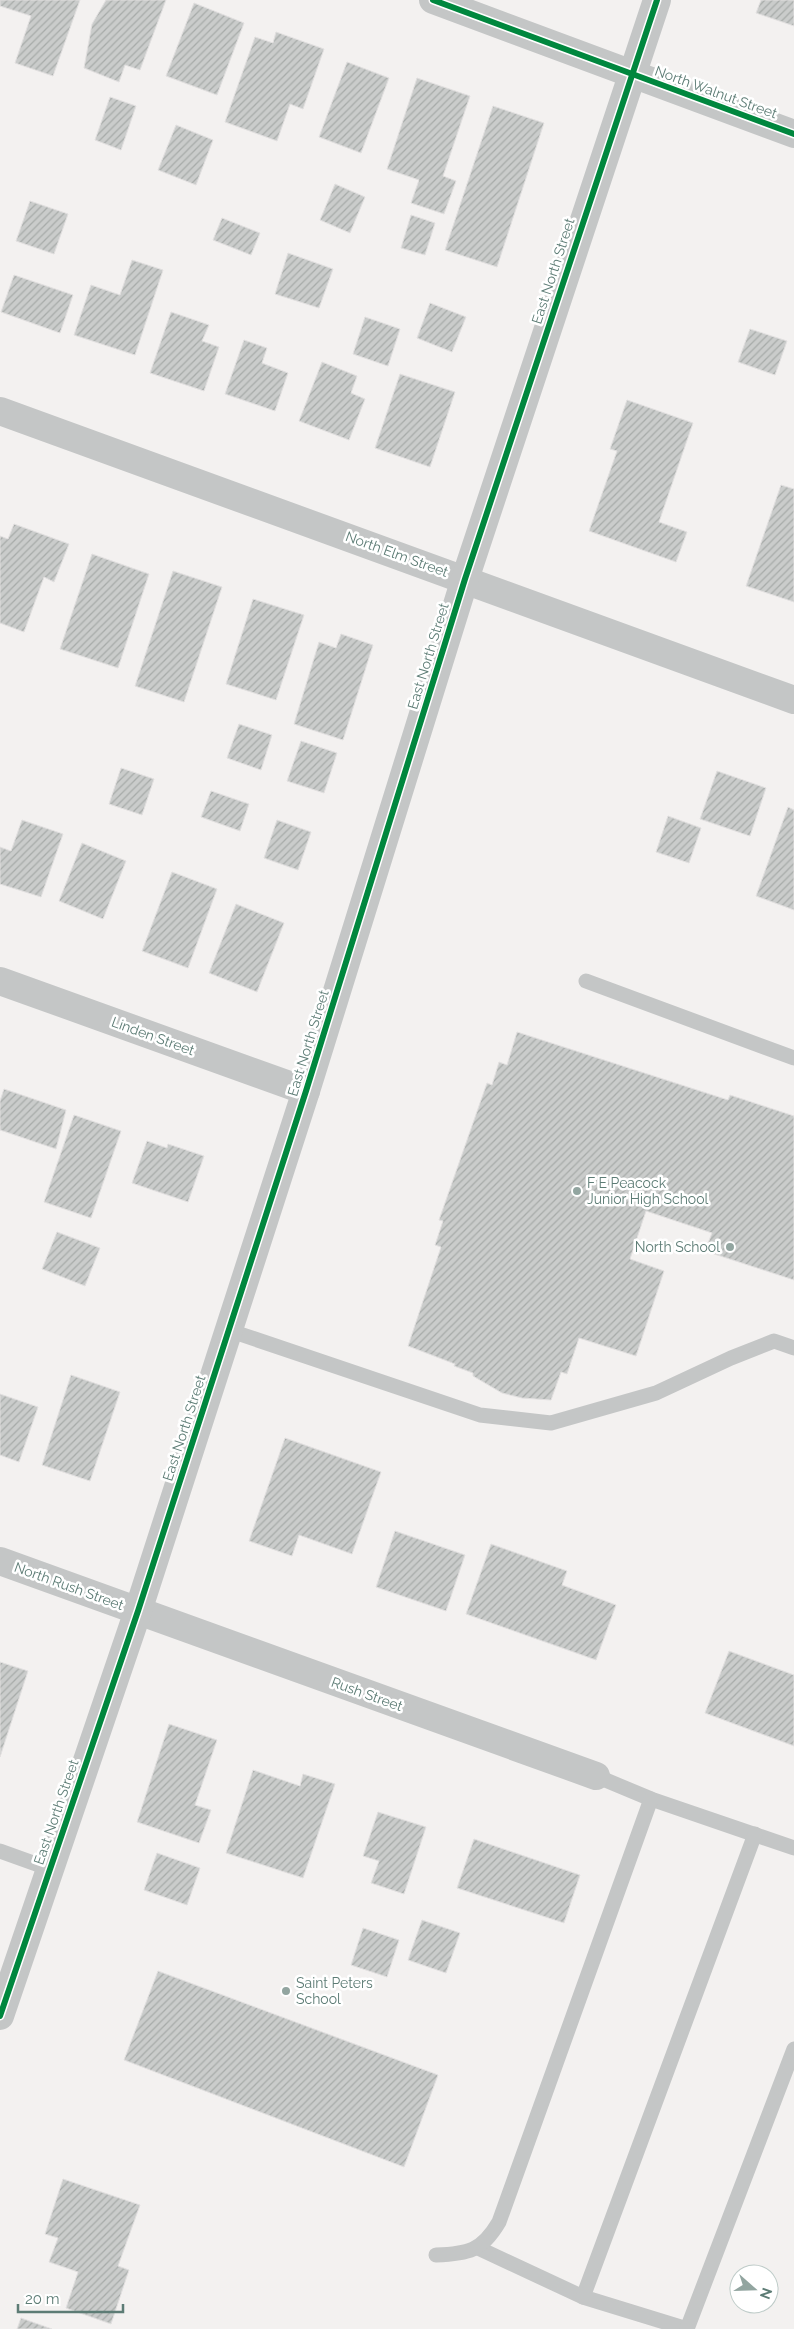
<svg xmlns="http://www.w3.org/2000/svg" width="794" height="2329" font-family="Raleway,sans-serif">
	<defs>
		<pattern id="building-hatch" width="6" height="6" patternUnits="userSpaceOnUse" patternTransform="scale(1.25)"><rect width="6" height="6" fill="#cacccb"/><path d="M-1 1l2-2M0 6l6-6M5 7l2-2" fill="none" stroke="#a7aba9"/></pattern>
	</defs>
	<rect width="100%" height="100%" fill="#f3f1f0"/>
	<g fill="url(#building-hatch)" stroke="#e2e0e0">
		<path d="M0 0H80L53 76 15 63 31 16 0 6Z"/>
		<path d="M106 0H166L140 70 125 65 119 82 84 68 92 24Z"/>
		<path d="M761 0H794V26L756 13Z"/>
		<path d="M194 3 244 23 217 95 166 76Z"/>
		<path d="M276 32 324 49 303 109 290 104 277 141 225 122 255 37 273 43Z"/>
		<path d="M347 62 389 78 361 153 319 137Z"/>
		<path d="M417 78 470 96 443 176 456 181 444 214 411 203 419 180 387 169Z"/>
		<path d="M110 97 136 106 121 150 95 140Z"/>
		<path d="M493 106 544 123 497 267 445 250Z"/>
		<path d="M176 125 213 140 196 185 158 170Z"/>
		<path d="M335 184 365 197 350 233 320 220Z"/>
		<path d="M30 201 68 214 54 254 16 241Z"/>
		<path d="M411 215 435 223 425 255 401 248Z"/>
		<path d="M222 218 260 233 251 255 213 240Z"/>
		<path d="M288 253 333 269 319 308 275 294Z"/>
		<path d="M132 260 163 270 135 355 74 335 91 285 120 295Z"/>
		<path d="M14 275 73 295 60 333 1 312Z"/>
		<path d="M430 303 466 317 452 352 417 338Z"/>
		<path d="M171 312 209 325 202 341 219 347 204 391 150 373Z"/>
		<path d="M365 317 400 329 388 366 353 354Z"/>
		<path d="M750 329 787 341 775 375 738 362Z"/>
		<path d="M244 340 267 348 262 363 288 373 275 411 225 394Z"/>
		<path d="M322 362 357 376 351 393 365 399 349 440 299 421Z"/>
		<path d="M400 374 455 392 430 467 375 448Z"/>
		<path d="M627 400 693 423 659 522 687 532 676 562 589 531 617 451 610 449Z"/>
		<path d="M781 485 794 489V602L746 586Z"/>
		<path d="M14 524 69 544 54 582 44 577 24 632 0 623V536L8 539Z"/>
		<path d="M92 554 149 574 118 668 60 649Z"/>
		<path d="M173 571 222 587 184 702 135 686Z"/>
		<path d="M253 599 304 615 276 700 226 684Z"/>
		<path d="M341 634 373 645 343 740 294 724 319 642 336 648Z"/>
		<path d="M239 724 272 735 261 770 227 758Z"/>
		<path d="M301 741 337 753 324 793 287 781Z"/>
		<path d="M121 768 154 779 142 815 109 804Z"/>
		<path d="M717 771 766 788 750 836 700 819Z"/>
		<path d="M211 791 249 804 240 831 201 817Z"/>
		<path d="M788 807 794 810V910L756 896Z"/>
		<path d="M668 816 701 828 689 863 656 852Z"/>
		<path d="M22 820 63 834 41 897 0 884V847L11 851Z"/>
		<path d="M277 820 311 832 298 870 264 858Z"/>
		<path d="M82 843 126 861 103 919 59 901Z"/>
		<path d="M172 872 217 889 188 968 142 951Z"/>
		<path d="M236 904 284 923 257 992 209 973Z"/>
		<path d="M517 1032 728 1100 730 1095 794 1116V1280L705 1251 712 1233 646 1211 630 1259 664 1271 636 1356 579 1338 567 1374 561 1372 551 1400 522 1398 502 1393 473 1376V1373L454 1366 455 1364 408 1346 441 1247 435 1245 443 1221 439 1220 487 1083 492 1085 499 1062 507 1065Z"/>
		<path d="M4 1089 66 1110 56 1149 0 1130V1101Z"/>
		<path d="M74 1115 121 1131 91 1218 44 1202Z"/>
		<path d="M147 1141 167 1148 168 1144 204 1156 188 1202 132 1183Z"/>
		<path d="M57 1232 100 1248 85 1286 42 1269Z"/>
		<path d="M71 1375 120 1392 90 1481 42 1465Z"/>
		<path d="M0 1394 38 1407 19 1462 0 1455Z"/>
		<path d="M285 1438 381 1472 352 1554 299 1535 292 1556 249 1541Z"/>
		<path d="M395 1531 465 1555 446 1611 376 1587Z"/>
		<path d="M491 1544 567 1571 562 1585 616 1605 596 1660 466 1614Z"/>
		<path d="M729 1651 794 1675V1746L705 1713Z"/>
		<path d="M0 1662 28 1671 0 1757Z"/>
		<path d="M169 1724 217 1740 195 1805 211 1810 199 1843 137 1822Z"/>
		<path d="M253 1770 300 1786 303 1774 335 1784 303 1878 226 1853Z"/>
		<path d="M378 1812 426 1827 404 1894 371 1883 379 1861 363 1856Z"/>
		<path d="M474 1839 580 1875 564 1923 457 1888Z"/>
		<path d="M157 1853 200 1868 187 1905 144 1890Z"/>
		<path d="M422 1920 460 1933 446 1973 408 1960Z"/>
		<path d="M363 1928 399 1940 387 1977 351 1965Z"/>
		<path d="M158 1971 438 2075 404 2167 124 2060Z"/>
		<path d="M63 2179 140 2205 118 2266 129 2270 111 2324 66 2308 78 2272 49 2262 58 2238 45 2234Z"/>
		<path d="M21 2318 52 2329H17Z"/>
	</g>
	<g fill="none" stroke-linecap="round" stroke-linejoin="round">
		<g stroke="#c4c6c6" stroke-width="15">
			<path d="M586 981 794 1058"/>
			<path d="M228 1330 480 1415 551 1423 656 1393 731 1358 774 1341 794 1348"/>
			<path d="M596 1776 651 1799 794 1848"/>
			<path d="M0 1851 50 1869"/>
			<path d="M478 2248 583 2297"/>
			<path d="M436 2255C468 2254 482 2251 499 2222L651 1799"/>
			<path d="M687 2329 583 2297 755 1834"/>
			<path d="M687 2329 794 2049"/>
		</g>
		<g stroke="#c4c6c6" stroke-width="28">
			<path d="M433 0 794 134"/>
			<path d="M0 411 794 700"/>
			<path d="M0 981 306 1091"/>
			<path d="M0 1561 596 1776"/>
			<path d="M0 2016 138 1611 306 1091 465 579 657 0"/>
		</g>
		<g stroke="#fff" stroke-width="9">
			<g id="cycleway">
				<path d="M433 0 794 134"/>
				<path d="M0 2016 138 1611 306 1091 465 579 657 0"/>
			</g>
		</g>
		<use href="#cycleway" stroke="#00873e" stroke-width="6"/>
	</g>
	<g fill="#92a5a0" stroke="#fff" stroke-width="2">
		<circle cx="577" cy="1191" r="5"/>
		<circle cx="730" cy="1247" r="5"/>
		<circle cx="286" cy="1991" r="5"/>
	</g>
	<g text-anchor="middle" stroke-width="5" stroke-linejoin="round" paint-order="stroke">
		<g font-size="14" fill="#5d7c75" stroke="#fff">
			<text transform="translate(716 92) rotate(20)" y="5">North Walnut Street</text>
			<text transform="translate(553 271) rotate(-72)" y="5">East North Street</text>
			<text transform="translate(397 554) rotate(20)" y="5">North Elm Street</text>
			<text transform="translate(428 656) rotate(-73)" y="5">East North Street</text>
			<text transform="translate(153 1036) rotate(20)" y="5">Linden Street</text>
			<text transform="translate(308 1043) rotate(-73)" y="5">East North Street</text>
			<text transform="translate(184 1428) rotate(-72)" y="5">East North Street</text>
			<text transform="translate(69 1586) rotate(20)" y="5">North Rush Street</text>
			<text transform="translate(367 1694) rotate(20)" y="5">Rush Street</text>
			<text transform="translate(56 1812) rotate(-71)" y="5">East North Street</text>
		</g>
		<g font-size="14" fill="#5d7c75" stroke="#fff" text-anchor="start">
			<text x="587" y="1188">F E Peacock<tspan x="587" dy="16">Junior High School</tspan></text>
			<text x="720" y="1252" text-anchor="end">North School</text>
			<text x="296" y="1988">Saint Peters<tspan x="296" dy="16">School</tspan></text>
		</g>
	</g>
	<g transform="translate(754 2289) rotate(110)"><circle r="24" fill="#ffffff" stroke="#becbc8"/>
	<path d="M0-4L9 19L0 12L-9 19Z" fill="#92a5a0"/>
	<text y="-8" font-size="14" font-weight="bold" text-anchor="middle" fill="#5d7c75">N</text>
	</g>
	<path d="M18 2304v8h105v-8" fill="none" stroke="#5d7c75" stroke-width="2.5"/>
	<text x="25" y="2304" font-size="15" fill="#5d7c75" stroke="#ffffff" stroke-width="4" paint-order="stroke">20 m</text>
</svg>
